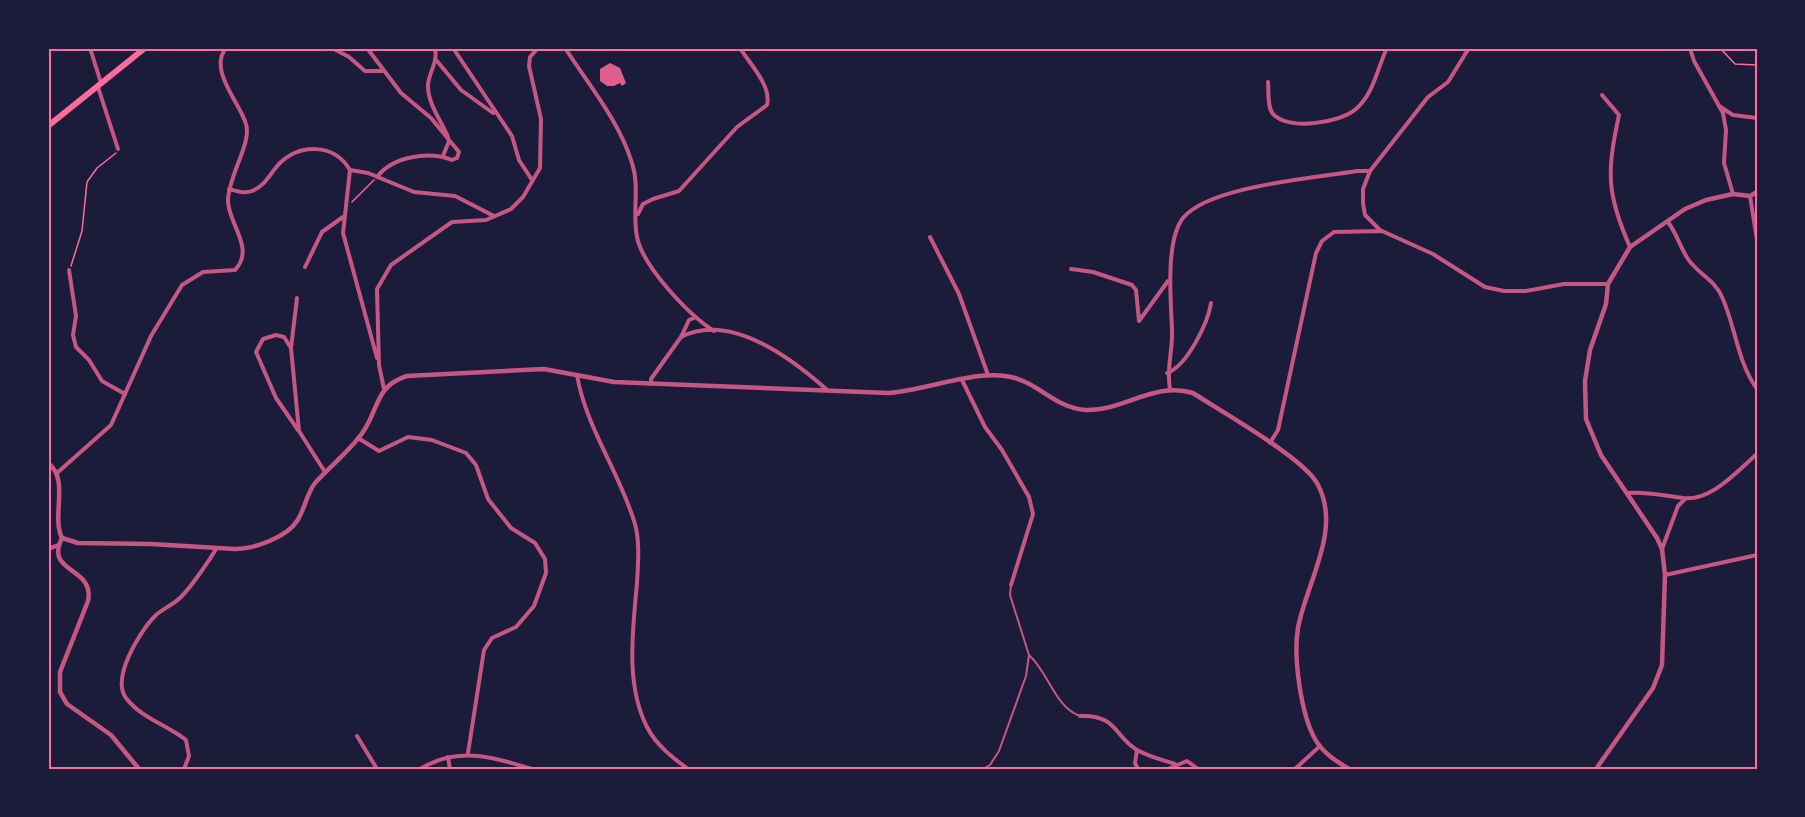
<svg xmlns="http://www.w3.org/2000/svg" width="1805" height="817" font-family="'Golos Text',sans-serif">
	<rect width="100%" height="100%" fill="#1b1b3a"/>
	<path fill="#dd5f8e" d="M610 63 620 68 626 83 622 86 620 83 614 86H607L600 81V69Z"/>
	<g fill="none" stroke-linecap="round" stroke-linejoin="round">
		<g stroke="#ff6b9d" stroke-width="1.5">
			<path d="M1720 48 1735 64 1757 65"/>
			<path d="M352 202 374 180"/>
			<path d="M71 266 82 231 87 182 97 168 116 153"/>
		</g>
		<g stroke="#c65784" stroke-width="2">
			<path d="M1030 656C1049 674 1055 707 1080 716"/>
			<path d="M983 769 990 765 999 751 1026 676 1029 655 1010 595 1011 585"/>
		</g>
		<g stroke="#c65784" stroke-width="4">
			<path d="M90 48 101 83"/>
			<path d="M332 48 349 57 365 71H383"/>
			<path d="M367 48 401 93 431 118 459 152 457 158 452 160C429 151 393 156 377 177"/>
			<path d="M435 48C438 62 430 70 428 84 427 103 441 120 448 137"/>
			<path d="M453 48 512 136 519 160 532 180"/>
			<path d="M565 48C589 85 619 121 632 163 640 187 632 213 637 237 643 267 689 315 714 331"/>
			<path d="M1690 48 1694 61 1723 113 1726 130 1724 163 1733 194"/>
			<path d="M437 61 461 90 493 113"/>
			<path d="M1268 82C1269 91 1267 107 1273 114 1288 131 1340 123 1356 109 1374 93 1377 69 1387 48"/>
			<path d="M98 87 118 149"/>
			<path d="M1602 95 1619 115C1607 171 1606 193 1630 247"/>
			<path d="M1719 106 1733 115 1757 118"/>
			<path d="M443 156 449 141"/>
			<path d="M350 170 368 173 414 192 455 196 494 216"/>
			<path d="M229 189C237 191 244 194 252 191 265 186 270 174 278 165 299 143 334 143 350 170L343 233 377 358"/>
			<path d="M1750 196 1757 240"/>
			<path d="M638 214 643 204 653 199 679 191 737 127 767 105C772 86 749 63 740 48"/>
			<path d="M1668 222C1677 234 1680 247 1688 259 1698 274 1715 280 1722 297 1736 328 1737 361 1757 389"/>
			<path d="M1381 231 1365 215 1363 203V189L1370 171 1428 97 1448 82 1469 48"/>
			<path d="M930 237 959 294 988 375"/>
			<path d="M305 267 322 232 343 217"/>
			<path d="M1071 269 1093 272 1132 285 1136 290 1139 321 1168 281"/>
			<path d="M69 270 76 316 73 335 76 347 89 360 102 381 125 394"/>
			<path d="M297 298 291 348 299 431 325 472"/>
			<path d="M681 337C730 312 791 358 826 389"/>
			<path d="M291 348 284 337 276 335 263 339 256 352 276 398 298 430"/>
			<path d="M379 365 377 289 391 265 452 222 486 220 511 209 523 197 540 168 541 119 529 66 530 57 538 48"/>
			<path d="M379 365 384 389"/>
			<path d="M1167 373C1187 366 1208 323 1211 303"/>
			<path d="M577 375C586 428 620 473 635 524 640 542 638 565 637 583 633 629 625 684 647 727 656 745 673 758 688 769"/>
			<path d="M962 380 985 427 1002 450 1029 497 1033 514 1011 585"/>
			<path d="M651 384V379L681 337 689 320 694 318"/>
			<path d="M1170 389C1166 369 1173 350 1172 330 1171 302 1165 241 1183 218 1209 186 1315 178 1357 171H1370"/>
			<path d="M358 438 379 451 408 437 432 440 466 453 476 465 488 499 511 528 535 543 545 559 546 573 534 606 516 627 492 638 484 650 468 753"/>
			<path d="M1270 443 1278 430 1316 253 1322 241 1334 232 1382 231 1433 254 1485 287 1504 291H1526L1564 284H1608"/>
			<path d="M57 473 111 425 151 336 182 285 203 272 235 270C256 248 227 222 228 200 229 174 252 143 246 124 240 103 208 70 226 48"/>
			<path d="M1628 493C1647 491 1664 496 1683 498 1711 502 1738 470 1757 454"/>
			<path d="M48 549 59 545"/>
			<path d="M1662 549 1678 506 1685 499"/>
			<path d="M1665 575 1757 555"/>
			<path d="M1080 716C1118 714 1115 739 1139 751 1150 757 1163 760 1175 764"/>
			<path d="M357 736 377 769"/>
			<path d="M1137 750 1135 763 1138 769"/>
			<path d="M448 757 450 769"/>
			<path d="M184 769 189 756 186 740C167 725 141 718 126 698 111 678 140 631 155 616 162 609 173 605 181 597 191 587 209 561 216 549"/>
			<path d="M420 769C458 746 492 757 532 769"/>
			<path d="M1168 769 1187 761 1198 769"/>
			<path d="M1295 769 1320 746"/>
		</g>
		<g stroke="#c65784" stroke-width="4.5">
			<path d="M48 463C70 479 51 516 62 538"/>
			<path d="M62 538 78 543 151 544 235 549C254 549 287 537 297 521 305 509 306 495 315 483 330 466 350 451 363 432 379 409 375 386 407 376L544 369 614 382 889 393C927 390 977 369 1011 377 1039 383 1055 408 1086 410 1124 411 1155 381 1193 393 1222 412 1302 457 1317 483 1343 529 1306 583 1298 628 1293 657 1301 714 1315 739 1323 753 1336 761 1349 769"/>
			<path d="M62 538C44 574 95 566 88 601L60 672V692L67 704 111 735 139 769"/>
			<path d="M1596 769 1653 688 1662 665 1665 575 1662 549 1657 538 1601 455 1586 419 1585 381 1590 350 1606 304 1608 284 1630 247 1685 209 1706 200 1733 194 1750 196 1757 192"/>
		</g>
		<path stroke="#ff6b9d" stroke-width="6" d="M48 126 145 48"/>
	</g>
	<rect width="1805" height="817" fill="none" stroke="#1b1b3a" stroke-width="99"/>
	<rect x="50" y="50" width="1706" height="718" fill="none" stroke="#ff6b9d" stroke-width="2"/>
</svg>
